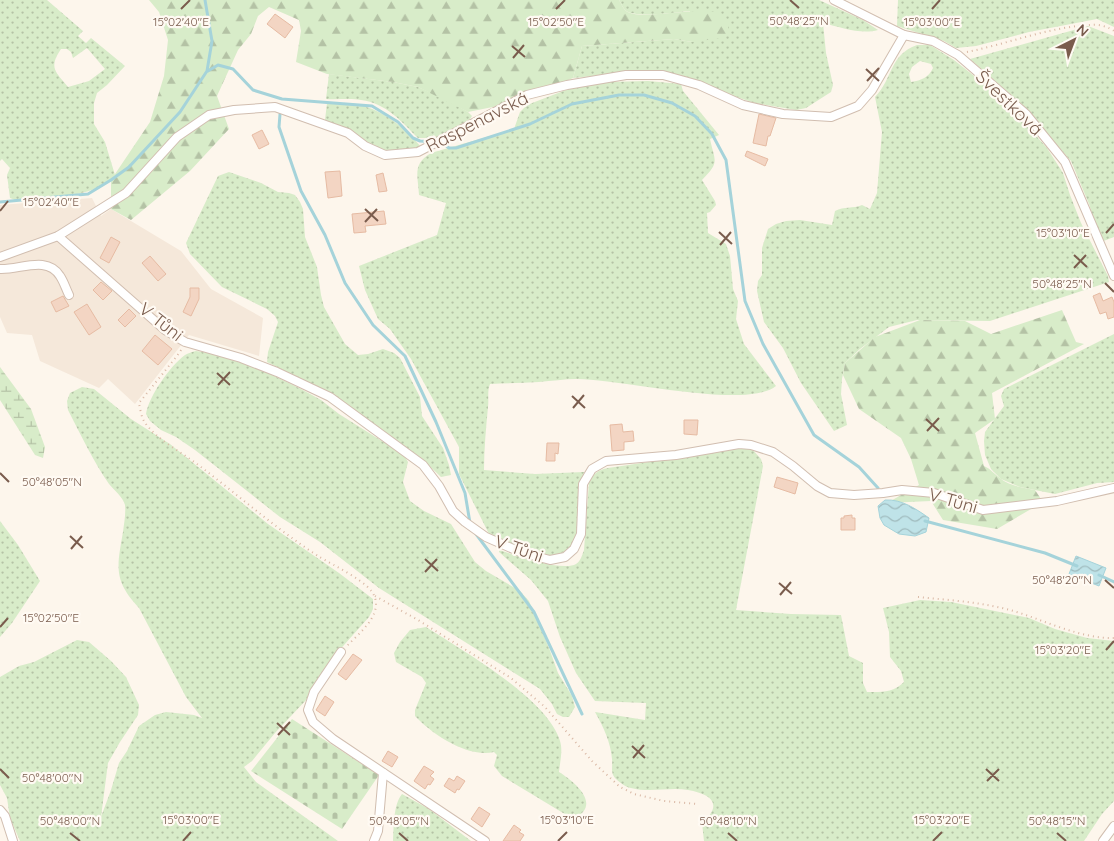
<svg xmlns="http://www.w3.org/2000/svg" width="1114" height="841" font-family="Quicksand,sans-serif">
	<defs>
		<pattern id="grass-dots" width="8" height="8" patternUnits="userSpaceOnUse" patternTransform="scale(1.25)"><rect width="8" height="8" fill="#d8ecc9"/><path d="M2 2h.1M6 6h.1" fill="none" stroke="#b4c2a5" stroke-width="1.8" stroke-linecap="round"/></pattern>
		<pattern id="forest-firs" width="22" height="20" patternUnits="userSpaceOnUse" patternTransform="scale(1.25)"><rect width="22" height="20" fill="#d8ecc9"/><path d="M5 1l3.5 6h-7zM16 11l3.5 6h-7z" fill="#b4c2a5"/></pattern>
		<pattern id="wetland-marsh" width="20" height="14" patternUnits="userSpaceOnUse" patternTransform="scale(1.25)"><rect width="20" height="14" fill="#d8ecc9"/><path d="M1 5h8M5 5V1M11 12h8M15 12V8" fill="none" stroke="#b4c2a5"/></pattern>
		<pattern id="cemetery-stones" width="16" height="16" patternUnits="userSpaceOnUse" patternTransform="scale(1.25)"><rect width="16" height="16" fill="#d8ecc9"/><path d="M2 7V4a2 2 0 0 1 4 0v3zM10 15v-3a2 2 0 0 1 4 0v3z" fill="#b4c2a5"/></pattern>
		<pattern id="water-waves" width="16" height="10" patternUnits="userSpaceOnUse" patternTransform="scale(1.25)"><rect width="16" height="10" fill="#bfe3e8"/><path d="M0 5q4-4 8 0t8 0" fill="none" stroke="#a0bbbe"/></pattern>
	</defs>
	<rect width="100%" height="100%" fill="#fdf6ec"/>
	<path fill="#f5e8da" d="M92 198 101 216 111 209 181 251 211 289 263 318 259 356 189 335 135 404 108 379 99 388 40 361 32 335 7 333 0 317V205Z"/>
	<g fill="url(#grass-dots)" fill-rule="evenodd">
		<path d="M0 0H47L83 31 78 36 86 43 91 38 125 66 107 85 97 93 94 103V124L105 142 115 175C101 196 51 197 27 201H18L10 198 7 175 10 168 2 159 0 161ZM87 48 105 69 89 81 68 87C56 72 48 68 61 49H67L71 52 73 58Z"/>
		<path d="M619 0H819L863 20 878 30C861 35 840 27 823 23L826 53 833 85 831 92 806 108 796 110 755 103 724 93 683 76 665 73 639 71 573 78 582 46 674 39 692 42 690 11C677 12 635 19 625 10 623 8 621 3 619 0Z"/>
		<path d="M898 0H1114V27L1097 19 1029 32 976 46 956 48 944 41 897 26Z"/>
		<path d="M1088 26 1114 36V237L1101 242 1089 204 1071 161 1021 104 970 59Z"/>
		<path d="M917 45H930L954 60 983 83 1020 118 1047 148 1063 173 1070 195 1081 223 1108 276 1109 282 990 321 917 320 889 327 860 349 845 363 842 379 841 394 847 425 834 431 801 383 783 348 764 322 757 291 758 281 762 275V248L768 229 776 224 786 221 800 220 832 225 835 211C844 206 853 209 862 205L870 209 877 193 882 132 875 97C893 79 889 55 917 45ZM920 61 931 64 933 68C928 78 922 80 911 82L909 74 912 67Z"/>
		<path d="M329 74 393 82 418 87 447 100 468 112 472 116 468 122 438 139 434 135 429 138H418C402 122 386 103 361 100 350 98 338 100 326 99Z"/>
		<path d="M648 81 681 84 683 91 719 135 710 139C715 162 720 162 702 180L715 201 716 205 710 212 707 213 708 233 726 244 730 256 733 289 738 301 736 319 744 344 776 386C747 410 620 379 577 379 564 379 552 381 539 382 523 383 506 383 490 384 487 391 489 399 488 407 486 428 484 449 484 470L535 474 584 472 578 537 569 550 556 555H544L523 551 505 543 489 534 459 474V447L411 359 390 329 378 319 365 290 359 266 437 235 446 203 419 195C418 176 412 164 431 153L514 129 520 112 527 105 571 88 608 82Z"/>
		<path d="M327 103C337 104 349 103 359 105 383 110 406 128 421 147 412 153 393 154 383 151 375 149 369 144 363 139 351 132 338 125 325 120Z"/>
		<path d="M229 172 261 183 278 192 289 193 295 195 300 202 303 209 305 237 317 267 321 295 324 307 345 344 358 355 368 354 383 349 394 353 400 358 420 397 422 416 443 448 449 465 451 475 441 477 421 458 335 396 267 362 268 352 278 322 275 316 267 309 222 287 190 254 186 243 218 176Z"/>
		<path d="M1114 334V482L1097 483 1055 494 1020 487 1001 479 991 469 985 455 984 441 985 432 1004 406 1001 396 1004 389Z"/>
		<path d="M196 351 214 354 262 370 301 389 321 400 339 414 404 455 408 462 403 482 410 501 424 511 451 524 475 562 486 571 520 591 529 601 549 648 558 673 572 696 575 707 569 717H563L557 714 552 704 540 689 379 588 320 542 280 517 195 450 176 437 161 430 150 421 146 414C149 396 170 366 185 355 188 353 192 352 196 351Z"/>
		<path d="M82 387 94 389 131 419 170 444 268 524 339 573 373 599V609L369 617 336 654 320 675 308 698 275 733 252 761 244 767 256 782 338 841H20L10 818 7 798 0 785V677L19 666 34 662 77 640 89 642 111 661 126 677 139 705 138 715 120 742 108 763 101 817 111 790 119 763 127 751 139 726 155 715 166 712 194 715 202 718 186 697 139 608C113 580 117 567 123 532 124 523 126 514 125 505 123 497 114 490 109 484 93 461 81 435 68 410L67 401 70 393Z"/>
		<path d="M737 447 751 448 761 459 763 466 736 610 791 614 841 615 849 656 863 663V683L867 692C882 692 893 693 904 682L901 671 890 657 889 632 883 608 920 600 951 602 1029 618 1055 629 1087 638 1114 641V801L1102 814 1084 841H704L702 823C724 804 711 794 688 790 669 787 650 793 631 788 625 787 618 781 615 778 610 772 613 766 612 759 611 743 603 726 595 712L645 720 646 703 595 701 576 673 560 637 548 601 531 580 499 552V550C515 555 563 572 576 564 581 561 582 555 584 550L589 482C594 473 598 470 608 468L702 454Z"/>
		<path d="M0 521 18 545 40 581 12 623 0 637Z"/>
		<path d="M426 627C463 651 548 699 560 741 563 750 560 762 559 772 575 782 603 805 573 819L502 776 494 766 497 755 494 752C467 758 432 734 415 716V710L426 683 422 677 396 662 394 653 400 642 410 630Z"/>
		<path d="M402 794 429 809 471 841H393C394 827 393 805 402 794Z"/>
	</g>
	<g fill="url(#forest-firs)">
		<path d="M149 0H619C621 3 623 8 625 10 639 24 709 1 725 17 729 21 728 26 728 32L722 38 692 42 674 39 582 46 573 78 518 102 468 112 418 87 393 82 327 74 296 62 301 31 299 20 269 7 258 16 251 34 238 50 217 96 229 129 190 171 131 220 111 209V180L150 122 164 76 168 40 159 12Z"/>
		<path d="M1062 310 1076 342 1084 344 992 393 995 419 975 433 984 466C991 469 994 474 1000 478 1009 486 1024 488 1035 490L1043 502 997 529 943 520 931 501 887 503 919 485 911 459 901 438 859 409 843 375 845 363 875 337 920 320 965 321 991 334Z"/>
	</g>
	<path fill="url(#wetland-marsh)" d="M0 367 31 409 45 447 43 458 35 455 0 400Z"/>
	<path fill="url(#cemetery-stones)" d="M292 719 379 775 342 829 251 771Z"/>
	<g fill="url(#water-waves)" stroke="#a5d3da">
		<path d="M885 500C902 499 916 509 929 518L926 532 915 536 899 534 884 525 880 518 878 506Z"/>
		<path d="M1076 556 1106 568 1099 586 1069 574Z"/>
	</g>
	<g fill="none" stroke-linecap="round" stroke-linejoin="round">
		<g stroke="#a5d3da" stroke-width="3">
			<path d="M208 71 218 65 233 69 253 90 282 99 372 106 398 122 413 138 420 141 434 142"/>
			<path d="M280 114 279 127 301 191 325 235 345 283 373 325 405 356 436 422 465 493 470 523"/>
			<path d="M445 145 449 148H456L530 124 572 104 619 95H644L672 103 695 116 712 134 726 160 745 301 763 344 814 435 859 467 878 488"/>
			<path d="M0 202 88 194 111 180 129 167 180 112 207 71 212 41 205 0"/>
			<path d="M925 521 1045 553 1077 566"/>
			<path d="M476 534 534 612 582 714"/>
			<path d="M1099 575 1114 582"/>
		</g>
	</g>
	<g fill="#f3d5c3" stroke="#e6bba3">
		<path d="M275 14 293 27 285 38 267 24Z"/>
		<path d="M759 114 776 118 770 136H768L766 146 753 143Z"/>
		<path d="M262 130 269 144 259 149 252 135Z"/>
		<path d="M747 151 768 159 765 166 745 156Z"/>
		<path d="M340 171 342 196 328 198 325 172Z"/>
		<path d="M383 173 387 191 379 192 376 175Z"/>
		<path d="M384 211 386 224 365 226 366 232 354 233 352 214Z"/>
		<path d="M111 237 120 242 109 263 100 258Z"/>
		<path d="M150 256 166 274 158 281 142 263Z"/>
		<path d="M101 282 112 291 103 300 93 290Z"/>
		<path d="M190 288H199V299L191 316 183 312 190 297Z"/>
		<path d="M1100 293 1103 301 1112 297 1114 302V317L1108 319 1106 312 1100 314 1093 296Z"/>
		<path d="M63 296 69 306 56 312 51 302Z"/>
		<path d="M87 304 101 327 89 335 74 312Z"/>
		<path d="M129 309 136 316 125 327 118 320Z"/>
		<path d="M155 335 172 349 158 365 142 351Z"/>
		<path d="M684 420H698L697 435 684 434Z"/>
		<path d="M622 424 623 432 633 431 634 441 624 442V450L612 451 610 425Z"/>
		<path d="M547 443H559L558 454 555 453V461H546Z"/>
		<path d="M777 477 798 483 795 494 774 487Z"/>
		<path d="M852 515V518H855V530H841V518H844V516Z"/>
		<path d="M353 654 362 660 346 680 338 674Z"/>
		<path d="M325 696 334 702 325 716 316 710Z"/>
		<path d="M388 751 398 757 392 767 382 761Z"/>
		<path d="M424 766 434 772 430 776 434 779 430 785 428 784 425 789 414 781Z"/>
		<path d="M457 776 465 781 459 790 457 789 455 793 444 786 449 778 454 781Z"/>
		<path d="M479 807 490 814 482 827 471 819Z"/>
		<path d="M514 825 521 830 519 832 524 835 520 841H503Z"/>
	</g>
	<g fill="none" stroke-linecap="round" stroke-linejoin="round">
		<g stroke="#d1beb0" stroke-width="10">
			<g id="minor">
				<path d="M834 0 904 35 933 41 958 55 1026 114 1065 162 1114 276"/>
				<path d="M58 236 165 330 185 342 241 358 277 372 330 397 423 465 439 486 453 511 465 522 486 537 520 552 550 560 565 557 574 549 581 534 583 484 592 469 606 461 676 455 739 444 751 445 773 452 793 466 817 486 830 493 854 495 883 493 902 490 934 493 983 510 1057 501 1114 488"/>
				<path d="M0 257 58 236 126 193 177 137 209 115 234 110 275 107 348 133 365 146 385 155 418 152 527 95 567 85 626 75H663L699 85 743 105 783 114 831 117 858 106 872 90 904 35"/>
				<path d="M0 269C20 270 47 255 60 276 64 282 66 289 69 295"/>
				<path d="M341 652 314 692 308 710 313 722 333 739 485 841"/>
				<path d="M0 810 5 816 13 841"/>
				<path d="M374 841 378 831 383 773"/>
				<path d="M1103 841 1114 826"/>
			</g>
		</g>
		<g stroke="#d9b8a5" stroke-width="2" stroke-dasharray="1 4" stroke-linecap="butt">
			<path d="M967 52C1007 44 1052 26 1092 25 1099 24 1109 27 1114 31"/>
			<path d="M181 350 177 356 139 403C140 408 141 416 144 421 154 438 181 452 197 464 237 494 275 528 318 556 332 565 371 582 375 598 381 617 358 634 346 647"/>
			<path d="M375 596 418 620 511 678 545 707 592 761 620 787 634 794 664 801 697 804"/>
			<path d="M918 597C948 600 980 602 1010 610 1042 619 1080 639 1114 638"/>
		</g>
		<use href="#minor" stroke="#fff" stroke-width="8"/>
	</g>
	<path fill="none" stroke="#7a5c4d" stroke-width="2" d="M790 0 799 8M181 9 190 0M556 9 565 0M932 9 940 0M512 46 525 57M513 58 524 45M866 69 879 81M867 81 879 68M365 209 378 221M0 211 8 201M365 222 377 209M719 232 732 244M1106 233 1114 224M720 245 731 232M1074 255 1087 267M1074 268 1086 255M1105 283 1114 292M217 373 230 385M218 385 230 372M572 396 585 408M573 408 584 395M926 419 939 431M927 431 939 418M0 473 9 482M70 536 83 548M71 549 82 536M425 559 438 571M425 572 437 559M1105 580 1114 588M779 583 792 594M780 595 791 582M0 627 8 618M1106 650 1114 641M277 723 290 735M278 735 290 722M632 746 645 758M633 758 644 745M0 769 9 778M986 769 999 781M987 781 999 769M70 833 80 841M399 833 408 841M728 833 737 841M1057 833 1066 841M183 841 191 832M558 841 567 832M933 841 942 832"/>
	<g text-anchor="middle" stroke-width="4.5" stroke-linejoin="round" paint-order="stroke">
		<g font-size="18" fill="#7a5c4d" stroke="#fffaf3">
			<text transform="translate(1009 103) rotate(44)" y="6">Švestková</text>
			<text transform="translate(477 122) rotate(-27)" y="6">Raspenavská</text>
			<text transform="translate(161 322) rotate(38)" y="6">V Tůni</text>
			<text transform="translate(953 501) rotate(16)" y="6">V Tůni</text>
			<text transform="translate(519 549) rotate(19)" y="6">V Tůni</text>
		</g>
	</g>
	<g font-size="12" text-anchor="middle" fill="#7a5c4d" stroke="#fffaf3" stroke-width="4.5" stroke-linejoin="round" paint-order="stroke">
		<text x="799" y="25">50°48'25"N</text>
		<text x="181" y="26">15°02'40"E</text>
		<text x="556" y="26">15°02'50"E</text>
		<text x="932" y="26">15°03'00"E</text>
		<text x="51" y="206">15°02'40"E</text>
		<text x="1063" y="237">15°03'10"E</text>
		<text x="1062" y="288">50°48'25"N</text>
		<text x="52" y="486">50°48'05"N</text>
		<text x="1062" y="584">50°48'20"N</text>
		<text x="51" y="622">15°02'50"E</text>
		<text x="1063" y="654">15°03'20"E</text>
		<text x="52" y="782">50°48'00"N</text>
		<text x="191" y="824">15°03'00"E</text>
		<text x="567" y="824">15°03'10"E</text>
		<text x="942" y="824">15°03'20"E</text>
		<text x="70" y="825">50°48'00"N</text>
		<text x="399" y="825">50°48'05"N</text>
		<text x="728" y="825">50°48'10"N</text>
		<text x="1057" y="825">50°48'15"N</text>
	</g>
	<g transform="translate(1074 40) rotate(42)" stroke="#fffaf3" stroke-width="4" paint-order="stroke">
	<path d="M0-4L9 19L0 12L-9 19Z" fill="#7a5c4d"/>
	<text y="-8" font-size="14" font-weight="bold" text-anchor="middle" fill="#7a5c4d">N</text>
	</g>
</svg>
